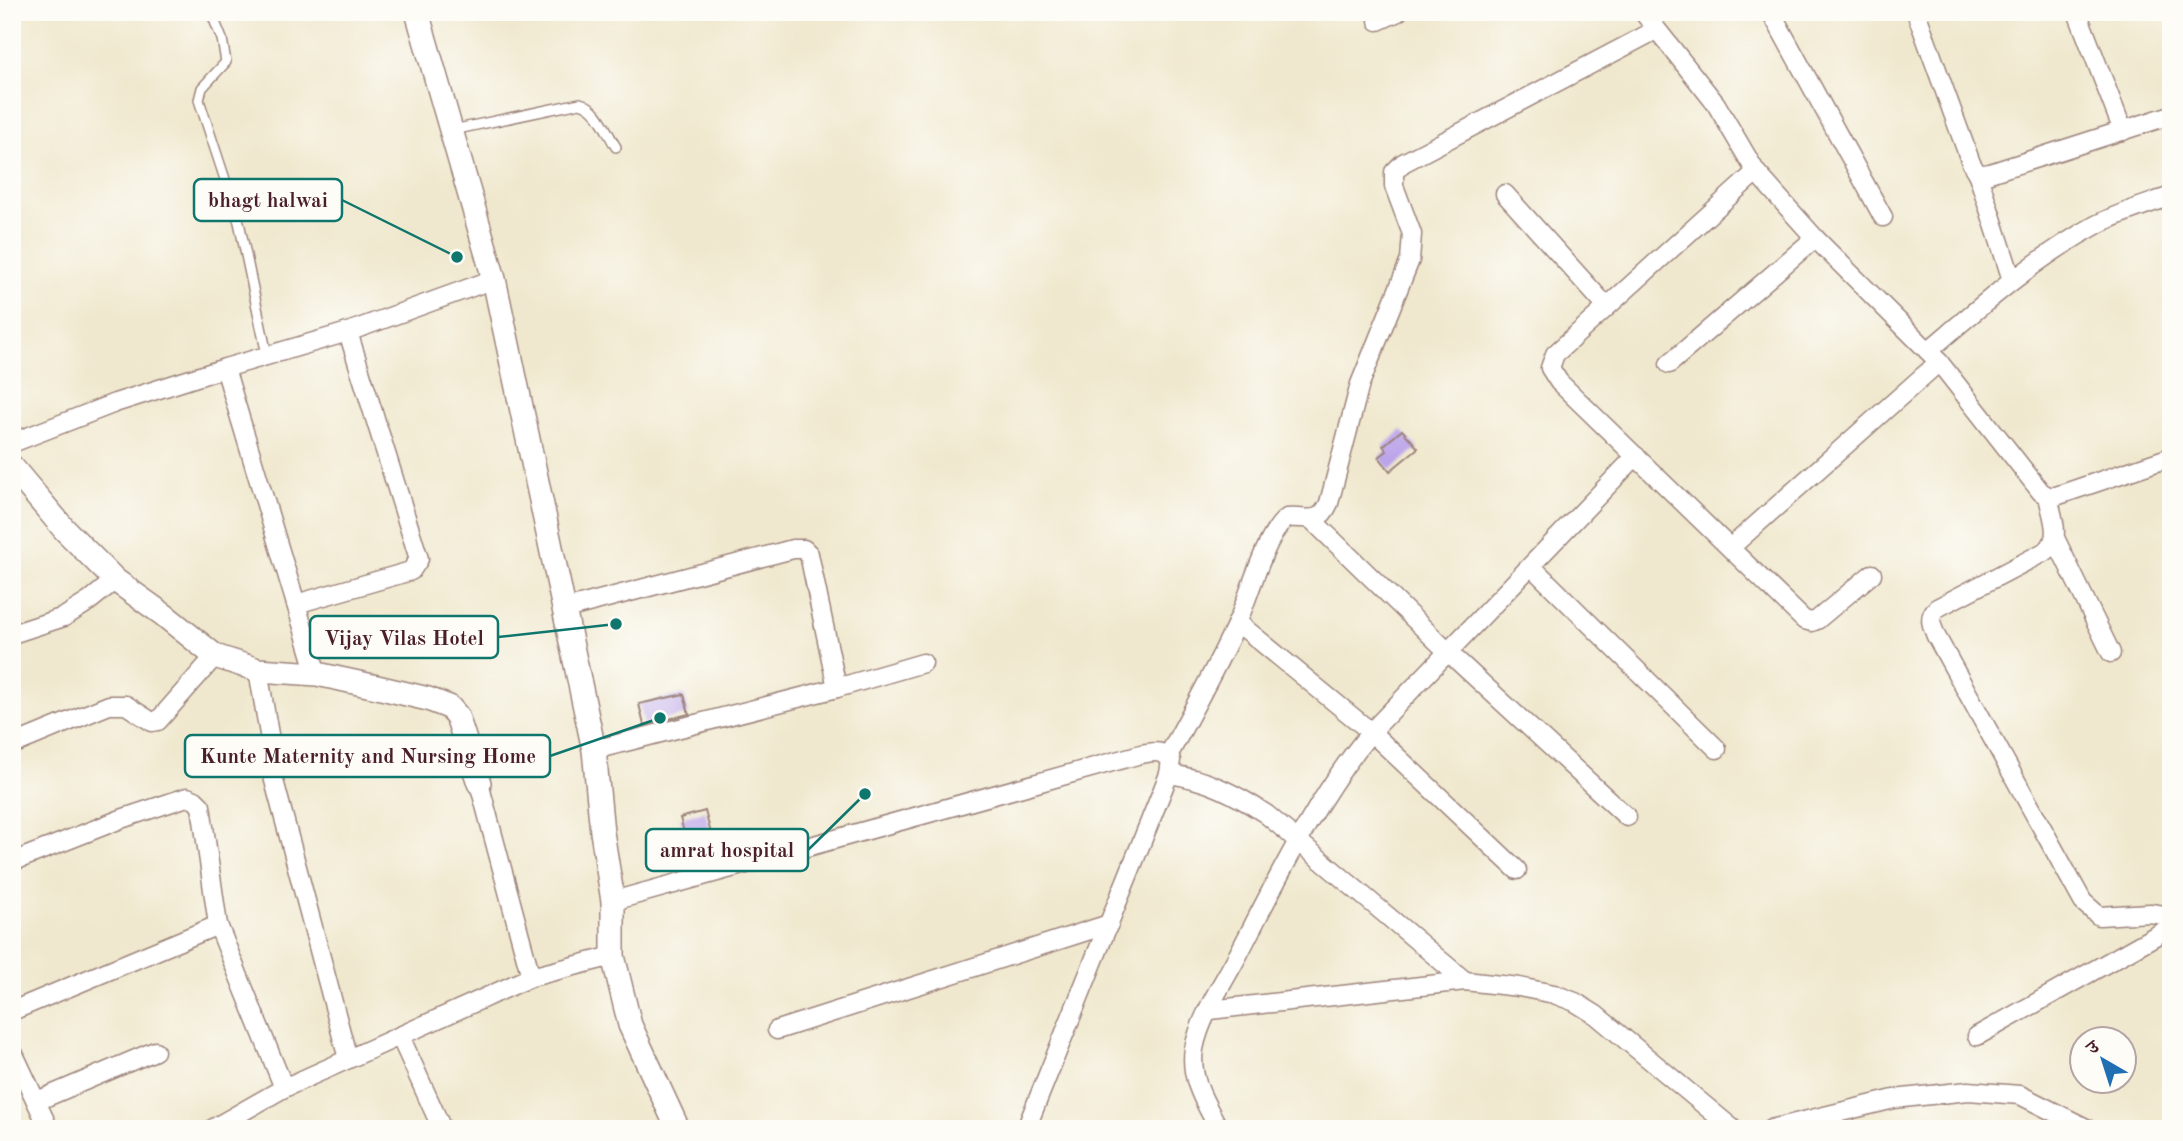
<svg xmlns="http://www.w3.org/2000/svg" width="2183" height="1141" font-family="'Old Standard TT','Noto Serif Devanagari',serif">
	<rect width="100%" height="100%" fill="#fdfcf7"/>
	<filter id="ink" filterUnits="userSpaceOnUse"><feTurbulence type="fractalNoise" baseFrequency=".0143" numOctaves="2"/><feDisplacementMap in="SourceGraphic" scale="14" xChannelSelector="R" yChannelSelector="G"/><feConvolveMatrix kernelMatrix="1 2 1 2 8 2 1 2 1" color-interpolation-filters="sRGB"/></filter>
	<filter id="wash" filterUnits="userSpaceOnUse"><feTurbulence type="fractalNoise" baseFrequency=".00686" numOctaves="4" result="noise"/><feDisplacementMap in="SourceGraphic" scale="28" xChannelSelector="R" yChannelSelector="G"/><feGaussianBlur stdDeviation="1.57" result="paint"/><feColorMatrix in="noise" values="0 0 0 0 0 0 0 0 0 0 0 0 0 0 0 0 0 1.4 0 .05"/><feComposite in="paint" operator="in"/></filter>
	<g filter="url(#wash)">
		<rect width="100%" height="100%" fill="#f0e8ce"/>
		<g id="blocks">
			<g fill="#bca4ea">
				<path d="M1402 430 1418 448 1390 471 1379 457 1387 451 1383 446Z"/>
				<path d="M684 694 689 714 644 725 639 704Z"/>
				<path d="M705 811 718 860 694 867 680 818Z"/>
			</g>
		</g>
	</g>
	<g filter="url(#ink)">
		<use href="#blocks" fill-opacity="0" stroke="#9d847c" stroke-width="2"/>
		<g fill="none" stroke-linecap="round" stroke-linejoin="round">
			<g stroke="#9d847c" stroke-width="12">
				<g id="service">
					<path d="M211 12 222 39 226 62 202 88 199 100 239 222 267 355"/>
					<path d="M453 130 580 103C598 107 607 133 616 147"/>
				</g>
			</g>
			<g stroke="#9d847c" stroke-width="21">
				<g id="minor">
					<path d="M1643 12 1716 104 1756 172 1815 238 1939 362 2041 492 2048 496H2056L2171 457"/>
					<path d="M1771 12 1883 217"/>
					<path d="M1916 12 1971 163 1978 175 1990 173 2171 115"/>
					<path d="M2077 12 2123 131"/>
					<path d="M1378 21 1398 12"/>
					<path d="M1756 172 1555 354 1550 368 1559 382 1804 620 1812 622 1817 620 1872 574"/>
					<path d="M1978 175 2012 280"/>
					<path d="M1505 194 1606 306"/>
					<path d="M1928 351C1981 306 2034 259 2096 225 2119 213 2146 205 2171 196"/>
					<path d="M1669 364 1815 238"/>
					<path d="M225 368 317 674"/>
					<path d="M12 443 115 403 225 368 348 332 494 279"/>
					<path d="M2048 496C2051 514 2063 538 2046 551L1937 608C1927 617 1932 626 1936 636L2083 902 2099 916 2150 913 2171 916"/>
					<path d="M1311 519 1448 652 1627 817"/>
					<path d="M2056 540 2111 653"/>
					<path d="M1731 547 1939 362"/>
					<path d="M1531 566 1717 749"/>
					<path d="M296 604 411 571 419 559 348 332"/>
					<path d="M565 609 793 549H804L809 554 837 688"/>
					<path d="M1237 622 1371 732 1517 870"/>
					<path d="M12 634 64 617 88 602 115 580"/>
					<path d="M258 670 270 740 272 773 348 1059"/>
					<path d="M12 745 109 705H126L152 722 158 721 215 656"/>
					<path d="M594 750 837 688 923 663"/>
					<path d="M1168 756C1192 712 1216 668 1237 623 1249 597 1266 532 1287 518 1307 516 1319 526 1329 503L1360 384 1410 260 1412 234 1394 186V172L1403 163 1656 30"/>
					<path d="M1169 774C1206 779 1234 793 1266 814L1465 981"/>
					<path d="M479 783 531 977"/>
					<path d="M12 862 121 819 187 797 195 800 201 806 218 925 284 1088"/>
					<path d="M613 901 1141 754C1153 752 1162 749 1171 760L1169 774 1026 1129"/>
					<path d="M1210 1010 1465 981 1519 987 1554 994 1575 1002 1596 1015 1733 1129"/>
					<path d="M12 1011 218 925"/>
					<path d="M777 1030 1109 924"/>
					<path d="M400 1036 442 1129"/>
					<path d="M1977 1036 2171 927"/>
					<path d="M12 1050 49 1129"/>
					<path d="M37 1101 155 1051"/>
					<path d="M212 1129 284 1088 531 977 613 956"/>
					<path d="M1219 1129C1206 1104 1189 1079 1194 1049 1200 1017 1222 985 1237 957 1277 880 1315 799 1371 732L1636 456"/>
					<path d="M1771 1129 1894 1099 1968 1091 2020 1095 2088 1129"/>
				</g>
			</g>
			<g stroke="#9d847c" stroke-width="26">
				<g id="tertiary">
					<path d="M417 12 494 279 594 750 602 832 613 901V956L630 1025 678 1129"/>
					<path d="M12 467 65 530 115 580 164 615 215 656 258 670 317 674 377 687 428 699 449 707 457 716 479 783"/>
				</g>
			</g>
			<use href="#service" stroke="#fff" stroke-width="9"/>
			<use href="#minor" stroke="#fff" stroke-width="18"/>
			<use href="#tertiary" stroke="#fff" stroke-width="23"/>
		</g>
	</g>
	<path fill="none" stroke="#0f766e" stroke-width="2.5" d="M457 257L342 200M616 624L498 637M660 718L550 756M865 794L808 850"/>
	<g fill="#0f766e" stroke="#fdfcf7" stroke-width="2.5">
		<circle cx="457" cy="257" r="7"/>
		<circle cx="616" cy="624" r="7"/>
		<circle cx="660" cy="718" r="7"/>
		<circle cx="865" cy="794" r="7"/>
	</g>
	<g fill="#fdfcf7" stroke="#0f766e" stroke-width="2.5">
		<rect x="194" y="179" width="148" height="42" rx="7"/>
		<rect x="310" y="616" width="188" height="42" rx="7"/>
		<rect x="185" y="735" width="365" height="42" rx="7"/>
		<rect x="646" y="829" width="162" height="42" rx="7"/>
	</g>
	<g font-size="21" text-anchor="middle" font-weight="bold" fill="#4a1f2b">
		<text x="268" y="207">bhagt halwai</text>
		<text x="404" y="645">Vijay Vilas Hotel</text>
		<text x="368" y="763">Kunte Maternity and Nursing Home</text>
		<text x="727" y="857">amrat hospital</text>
	</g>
	<rect width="2183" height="1141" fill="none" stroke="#fdfcf7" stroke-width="42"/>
	<g transform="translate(2103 1060) rotate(321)"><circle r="33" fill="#fdfcf7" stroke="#b5a4a5" stroke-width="2"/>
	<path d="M0-5L12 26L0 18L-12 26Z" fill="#1f6fb2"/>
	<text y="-10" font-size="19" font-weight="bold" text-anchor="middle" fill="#4a1f2b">उ</text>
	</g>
</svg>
